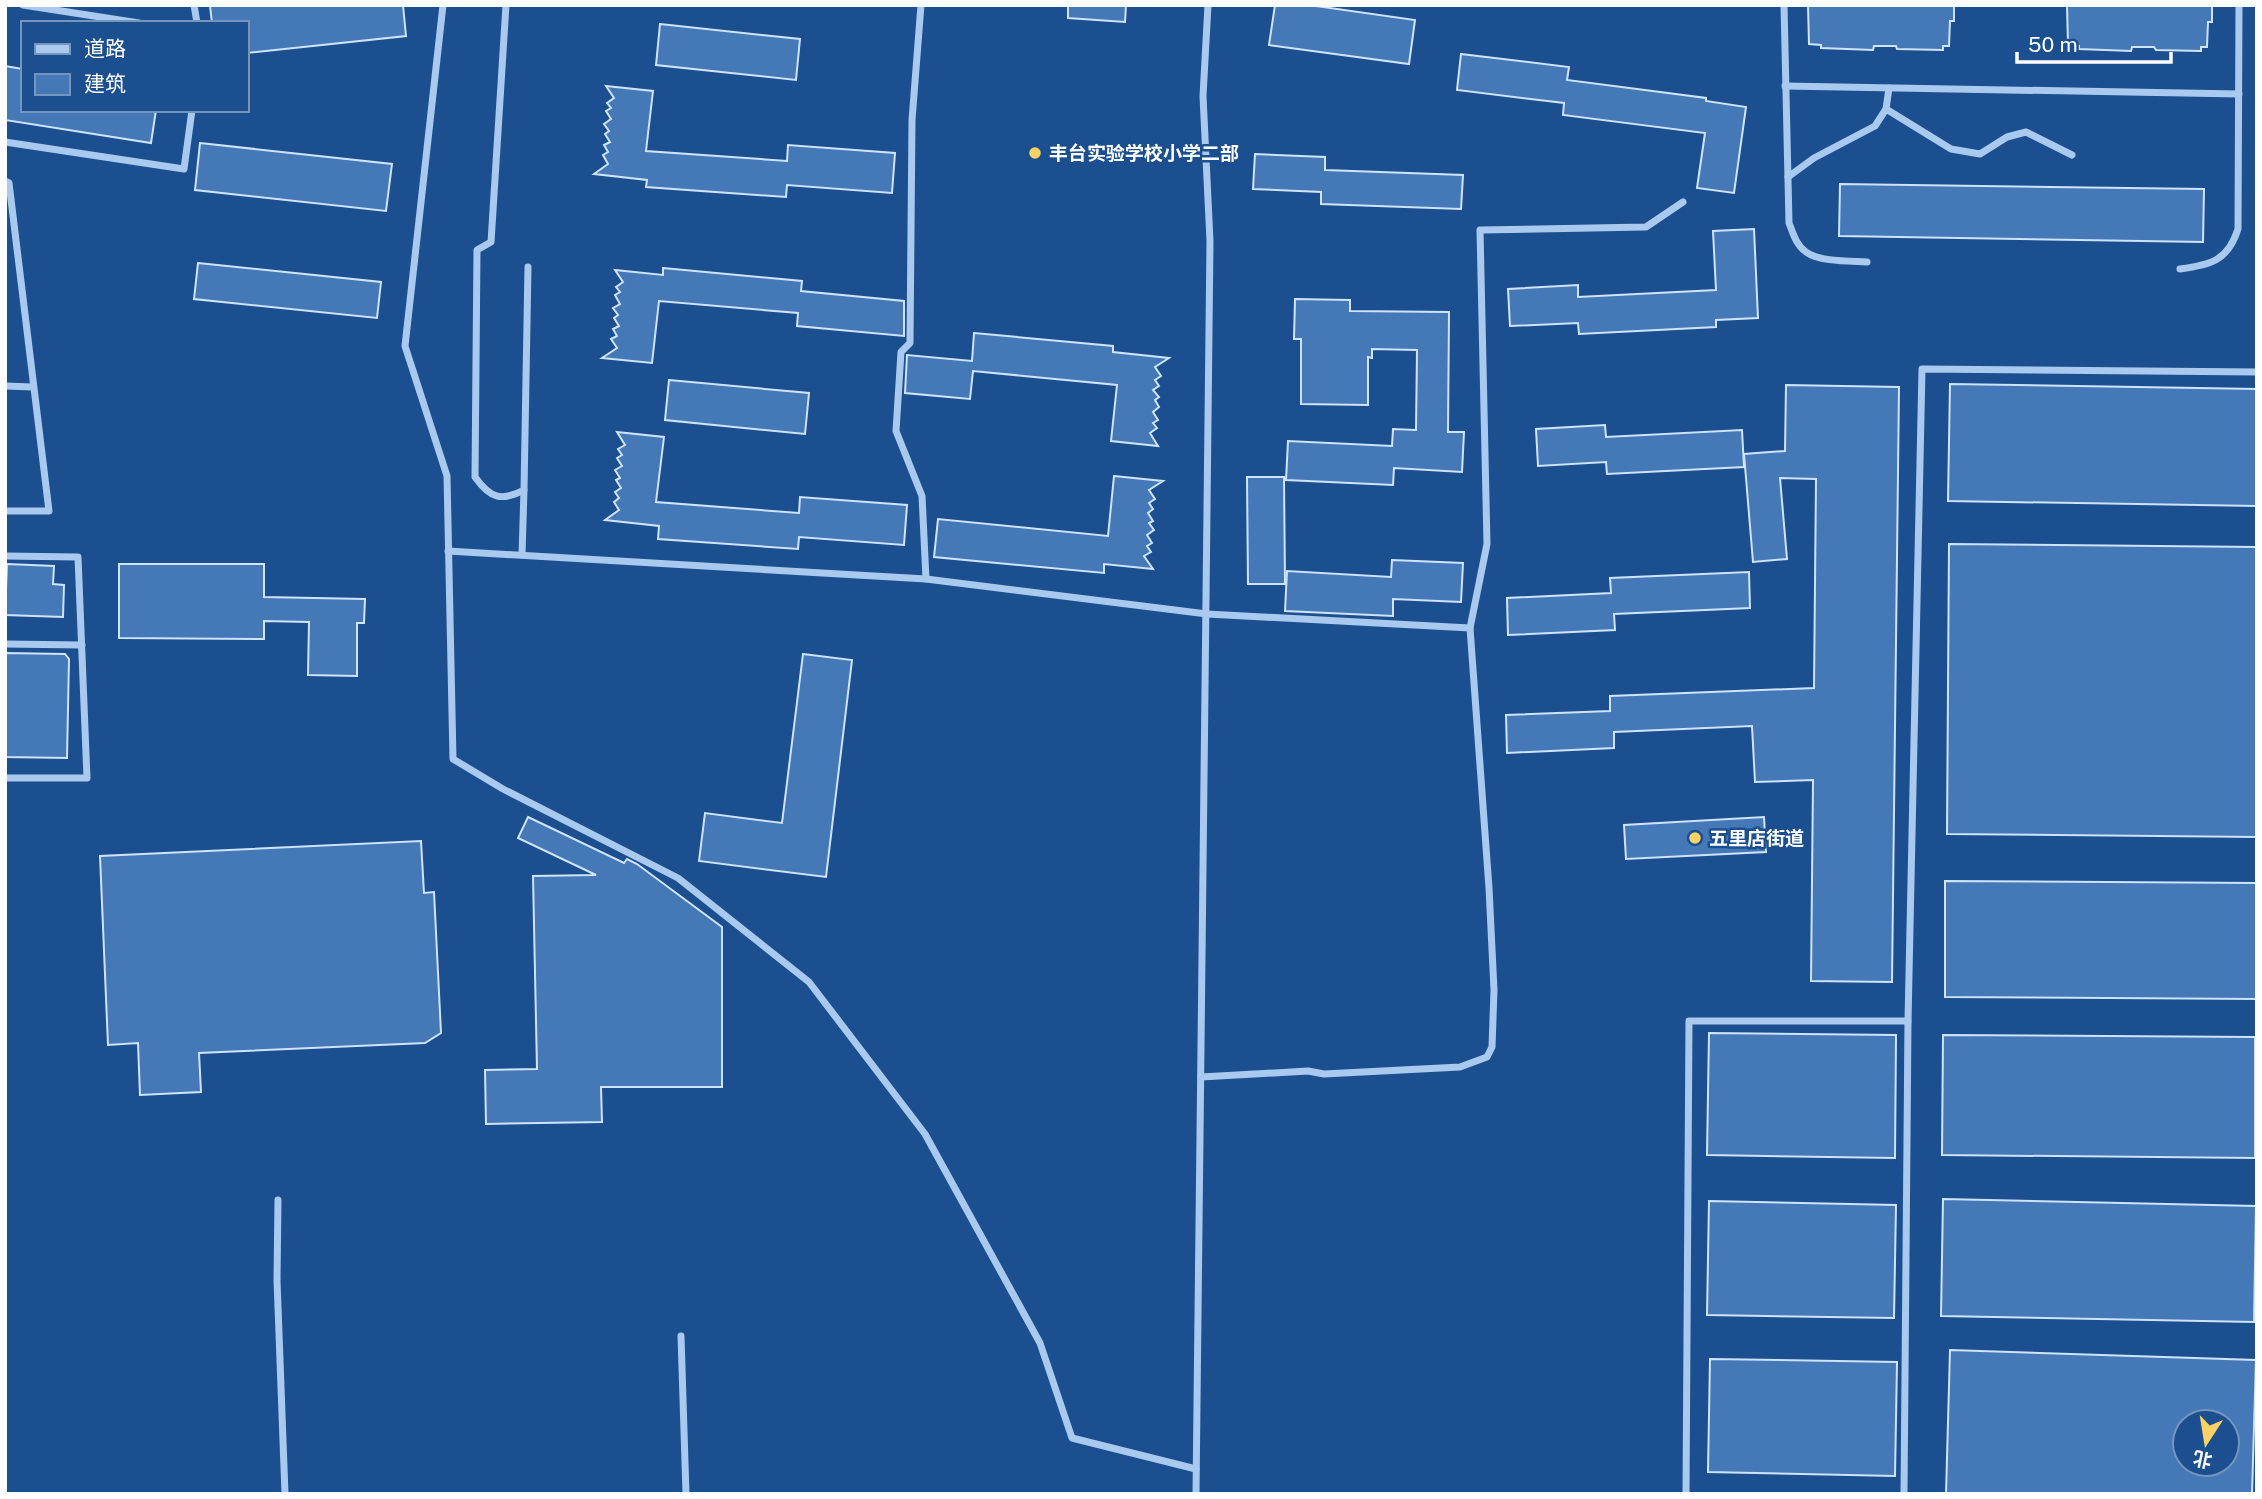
<svg xmlns="http://www.w3.org/2000/svg" width="2262" height="1499" font-family="'Public Sans','Noto Sans SC',sans-serif">
	<rect width="100%" height="100%" fill="#1b4f8f"/>
	<g fill="#4478b7" stroke="#cfe3fa" stroke-width="2" fill-rule="evenodd">
		<path d="M221 5H403L406 36 247 53V23H212L210 6Z"/>
		<path d="M1068 5H1126L1125 22 1068 18Z"/>
		<path d="M1275 5H1309L1415 20 1409 64 1269 45Z"/>
		<path d="M1808 5H1954V21H1950L1949 46H1943V50L1897 49 1896 46H1874L1873 50 1821 48V45L1809 44Z"/>
		<path d="M2067 5H2212V22H2208L2207 47H2201V51L2156 50 2154 47H2132L2131 51 2079 49V46L2068 45Z"/>
		<path d="M660 24 800 39 796 80 656 65Z"/>
		<path d="M1461 54 1569 67 1567 80 1706 98V101L1746 107 1734 193 1697 188 1705 133 1563 115 1564 103 1457 90Z"/>
		<path d="M5 66 23 69V110H156L151 143 5 120Z"/>
		<path d="M606 86 653 91 646 151 787 161 788 145 895 153 892 193 787 185 786 197 646 187 647 180 594 174 608 164 603 155 608 152 604 145 610 142 605 134 609 131 604 124 611 119 606 111 611 108 607 103 614 98Z"/>
		<path d="M200 143 392 164 386 211 195 190Z"/>
		<path d="M1255 154 1325 157V170L1463 175 1461 209 1321 204V192L1253 189Z"/>
		<path d="M1840 184 2204 189 2203 242 1839 236Z"/>
		<path d="M1754 229 1758 318 1716 320V327L1579 334 1578 323 1510 326 1508 289 1578 285V297L1716 290 1713 231Z"/>
		<path d="M198 263 381 282 377 318 194 299Z"/>
		<path d="M663 268 802 281 801 291 904 301V336L797 326 798 313 659 301 652 363 602 358 617 348 611 339 617 336 613 329 619 326 614 318 618 315 613 308 620 304 615 295 620 292 616 287 623 282 615 270 663 275Z"/>
		<path d="M1295 299 1350 300V311L1449 312 1448 432H1464L1462 472 1394 468 1393 485 1286 480 1288 441 1392 446 1393 429 1416 430 1417 350 1372 349V358L1368 357V405L1301 404V339H1294Z"/>
		<path d="M974 333 1113 346V352L1169 358 1155 367 1161 376 1155 380 1159 386 1153 390 1159 397 1155 400 1159 407 1153 412 1158 420 1153 423 1157 428 1150 433 1158 446 1111 441 1117 385 973 371 970 399 905 393 907 355 972 361Z"/>
		<path d="M669 380 809 393 805 434 665 420Z"/>
		<path d="M1950 384 2257 389V506L1948 501Z"/>
		<path d="M1786 385 1899 387 1892 982 1811 981 1813 780 1755 782 1752 726 1614 732V748L1507 753 1506 715 1610 711V696L1814 688 1816 479 1780 478 1787 559 1753 562 1744 454 1785 451Z"/>
		<path d="M1605 425 1606 437 1742 430 1744 467 1607 474 1606 462 1538 466 1536 429Z"/>
		<path d="M617 432 664 437 656 502 799 513 800 497 907 505 904 545 799 537 798 549 658 539 659 526 605 520 619 510 614 502 619 498 615 492 621 488 616 480 620 478 615 470 622 466 617 458 622 455 618 449 625 445Z"/>
		<path d="M1114 476 1163 481 1149 490 1155 499 1149 503 1153 509 1148 513 1153 521 1149 523 1154 530 1147 535 1152 543 1147 546 1151 552 1144 556 1153 569 1104 564V573L934 557 938 519 1108 536Z"/>
		<path d="M1247 477H1284L1285 584H1248Z"/>
		<path d="M1949 544 2257 547V837L1947 834Z"/>
		<path d="M1392 560 1463 563 1461 602 1393 599V616L1285 611 1287 571 1391 577Z"/>
		<path d="M7 564 54 566 53 584 64 585 63 617 5 615Z"/>
		<path d="M119 564H264V597L365 599 364 623H357V676L308 675 309 622 264 621V639L119 638Z"/>
		<path d="M1749 572 1750 608 1614 614 1615 630 1508 635 1507 598 1611 593 1610 578Z"/>
		<path d="M5 653 65 654 69 659 67 758 5 757Z"/>
		<path d="M803 654 852 660 826 877 699 861 705 813 782 823Z"/>
		<path d="M528 817 624 863 627 859 637 864 722 927V1087H601L602 1122 486 1124 485 1070 537 1069 533 876 596 875 518 838Z"/>
		<path d="M1764 817 1766 852 1626 859 1624 825Z"/>
		<path d="M421 841 424 893 434 892 441 1033 425 1043 199 1053 201 1092 140 1095 138 1043 108 1045 100 856Z"/>
		<path d="M1945 881 2257 883V999L1945 997Z"/>
		<path d="M1709 1033 1896 1035 1895 1158 1707 1155Z"/>
		<path d="M1943 1035 2255 1037V1158L1942 1155Z"/>
		<path d="M1943 1199 2256 1206 2254 1322 1941 1316Z"/>
		<path d="M1709 1201 1896 1205 1894 1318 1707 1315Z"/>
		<path d="M1950 1350 2256 1360 2252 1494H1946ZM2185 1422H2227V1464H2185Z"/>
		<path d="M1710 1359 1897 1362 1895 1476 1708 1472Z"/>
	</g>
	<g fill="none" stroke-linecap="round" stroke-linejoin="round">
		<g stroke="#a9c9ee" stroke-width="7">
			<path d="M23 5 139 23"/>
			<path d="M194 5 197 23"/>
			<path d="M443 5 405 346 447 476 453 759 503 789 678 878 809 982 925 1134 1040 1343 1072 1438 1196 1469"/>
			<path d="M506 5 491 242 477 250 475 477C490 498 501 502 524 490L528 267"/>
			<path d="M921 5 912 120 910 343 901 352 896 431 922 496 926 579"/>
			<path d="M1784 5 1789 223C1793 233 1796 245 1806 252 1819 262 1851 261 1867 262"/>
			<path d="M1785 86 2239 94"/>
			<path d="M1886 109 1951 149 1980 154 2007 137 2026 132 2072 155"/>
			<path d="M5 142 184 169 192 110"/>
			<path d="M1788 177 1814 158 1875 126 1886 109 1889 88"/>
			<path d="M5 181 9 183 49 511H5"/>
			<path d="M2180 269C2210 265 2228 261 2238 229L2239 5"/>
			<path d="M5 386 33 387"/>
			<path d="M448 551 926 579 1207 614 1470 628"/>
			<path d="M522 555 524 490"/>
			<path d="M5 556 78 557 87 778H5"/>
			<path d="M5 644 82 645"/>
			<path d="M1201 1077 1308 1071 1324 1074 1460 1067 1487 1057 1492 1047 1494 990 1489 888 1470 628 1487 544 1480 230 1646 227 1683 202"/>
			<path d="M278 1200 277 1280 285 1494"/>
			<path d="M681 1336 686 1494"/>
			<path d="M1196 1494 1210 241 1203 96 1208 5"/>
			<path d="M1686 1494 1689 1021H1908"/>
			<path d="M1904 1494 1908 1021 1922 369 2257 372"/>
		</g>
	</g>
	<g fill="#ffd166" stroke="#1b4f8f" stroke-width="2.5">
		<circle cx="1035" cy="153" r="7"/>
		<circle cx="1695" cy="838" r="7"/>
	</g>
	<g text-anchor="middle" stroke-width="5" stroke-linejoin="round" paint-order="stroke">
		<g font-size="19" font-weight="bold" fill="#fff" stroke="#1b4f8f" text-anchor="start">
			<text x="1049" y="160">丰台实验学校小学二部</text>
			<text x="1709" y="845">五里店街道</text>
		</g>
	</g>
	<rect width="2262" height="1499" fill="none" stroke="#ffffff" stroke-width="14"/>
	<rect x="21" y="21" width="228" height="91" fill="#1b4f8f" stroke="#7695bc" stroke-width="2"/>
	<rect x="35" y="44" width="35" height="10" fill="#a9c9ee" stroke="#7695bc" stroke-width="2"/>
	<text x="84" y="56" font-size="21" fill="#ffffff">道路</text>
	<rect x="35" y="74" width="35" height="21" fill="#4478b7" stroke="#7695bc" stroke-width="2"/>
	<text x="84" y="91" font-size="21" fill="#ffffff">建筑</text>
	<g transform="translate(2206 1443) rotate(192)"><circle r="33" fill="#1b4f8f" stroke="#7695bc" stroke-width="2"/>
	<path d="M0-5L12 26L0 18L-12 26Z" fill="#ffd166"/>
	<text y="-10" font-size="19" font-weight="bold" text-anchor="middle" fill="#ffffff">北</text>
	</g>
	<path d="M2017 52v10h154v-10" fill="none" stroke="#ffffff" stroke-width="3.5"/>
	<text x="2028" y="52" font-size="21" fill="#ffffff" stroke="#1b4f8f" stroke-width="5" paint-order="stroke">50 m</text>
</svg>
